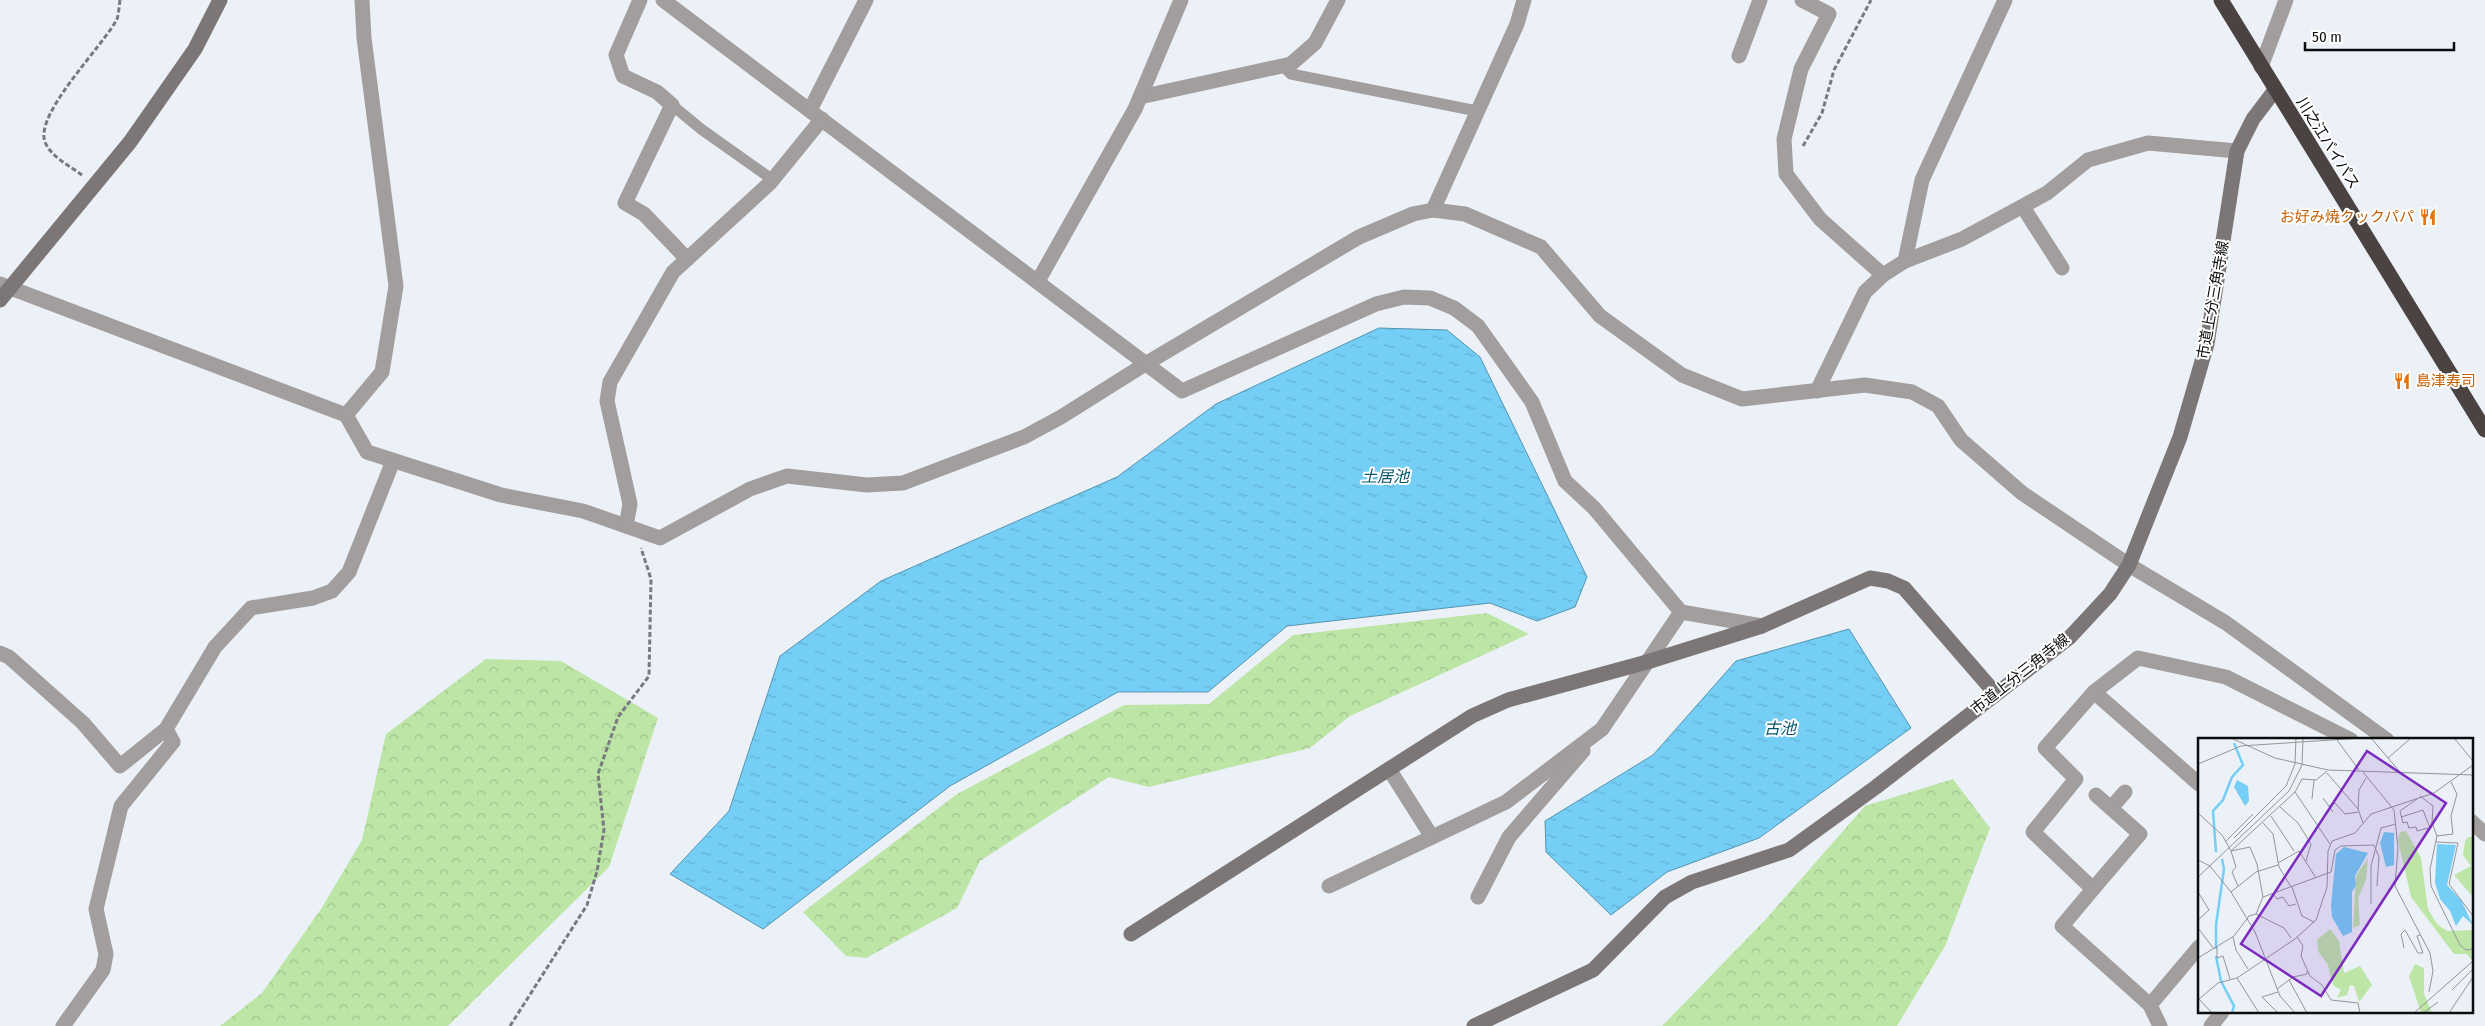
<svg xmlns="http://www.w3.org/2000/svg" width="2485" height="1026" font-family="'Fira Sans Condensed','Noto Sans JP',sans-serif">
	<defs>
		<pattern id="forest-crowns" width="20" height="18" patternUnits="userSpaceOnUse" patternTransform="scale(1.25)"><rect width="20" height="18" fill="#bde5a6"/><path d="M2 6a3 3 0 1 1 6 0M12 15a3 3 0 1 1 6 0" fill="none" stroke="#a1c38e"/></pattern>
		<pattern id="water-ripples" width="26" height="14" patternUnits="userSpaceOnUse" patternTransform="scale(1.25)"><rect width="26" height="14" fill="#74cef5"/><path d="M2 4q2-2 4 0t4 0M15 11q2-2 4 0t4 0" fill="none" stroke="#63b0d1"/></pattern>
	</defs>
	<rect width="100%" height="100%" fill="#ecf1f8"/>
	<g fill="url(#forest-crowns)">
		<path d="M1487 613 1529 634 1350 716 1310 748 1149 787 1109 777 980 861 957 908 866 958 846 956 803 912 957 794 1124 705 1209 704 1293 635Z"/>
		<path d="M486 659 561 661 658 718 609 867 448 1026H220L262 993 321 909 362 840 386 734Z"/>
		<path d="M1953 779 1990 828 1945 946 1897 1026H1662L1766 919 1865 806Z"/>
	</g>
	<g fill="url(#water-ripples)" stroke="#5494b0">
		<path d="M1379 328 1447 330 1480 357 1587 577 1575 607 1537 621 1490 603 1287 626 1208 692H1118L950 786 763 929 670 874 729 811 780 656 881 581 1117 477 1216 404Z"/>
		<path d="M1849 629 1911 728 1759 838 1667 872 1611 915 1546 852 1545 821 1653 755 1736 661Z"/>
	</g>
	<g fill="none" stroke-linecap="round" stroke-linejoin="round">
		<g stroke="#777a7f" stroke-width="3" stroke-dasharray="5 2.5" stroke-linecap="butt">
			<path d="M1803 146 1822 113 1834 70 1871 0"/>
			<path d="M82 175C70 166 51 157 45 142 34 114 104 45 117 19 119 13 119 6 120 0"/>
			<path d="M510 1026 587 905 597 871 604 830 598 774 618 717 649 676 651 579 641 548"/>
		</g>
		<g stroke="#a29e9e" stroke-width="11">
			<path d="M1283 66 1291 74 1477 111"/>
			<path d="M672 105 701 129 773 180"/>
		</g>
		<g stroke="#a29e9e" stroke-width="15">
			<path d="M640 0 616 55 623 76 657 92 672 105 625 203 644 214 687 259"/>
			<path d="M663 0 1182 391 1376 304 1404 297 1430 298 1454 308 1478 326 1532 402 1565 481 1594 508 1681 612 1602 729 1506 802 1329 886"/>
			<path d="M1802 0 1829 14 1801 69 1784 139 1786 174 1820 219 1883 275"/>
			<path d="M1739 56 1760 0"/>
			<path d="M2261 67 2286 0"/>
			<path d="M1140 97 1291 64 1315 43 1338 0"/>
			<path d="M810 110 866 0"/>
			<path d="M2023 207 2062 268"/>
			<path d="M1433 210 1517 24 1524 0"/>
			<path d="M1905 261 1922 180 2005 0"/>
			<path d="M1038 281 1135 109 1181 0"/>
			<path d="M0 284 346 415 367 452 501 495 583 511 660 538 750 489 787 476 867 485 903 483 1024 437 1061 417 1147 363 1359 237 1413 214 1433 210 1465 214 1541 247 1600 316 1682 375 1742 399 1865 385 1912 392 1938 406 1961 440 2022 493 2129 565 2226 623 2387 740"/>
			<path d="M1817 391 1865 292 1883 275 1905 261 1962 239 2047 193 2088 160 2148 143 2237 151"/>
			<path d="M346 415 382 372 396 286 364 38 362 0"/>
			<path d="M626 526 630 504 607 401 610 382 673 272 770 183 822 119"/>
			<path d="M1681 612 1762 626"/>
			<path d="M0 653 9 657 83 723 120 766 166 729 215 647 251 608 313 598 332 591 349 572 393 461"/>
			<path d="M2094 692 2199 784"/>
			<path d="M1389 769 1432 837"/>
			<path d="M2111 808 2125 792"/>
			<path d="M2471 821 2485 834"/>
			<path d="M2093 889 2140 834 2096 795"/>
			<path d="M1478 897 1509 837 1583 751"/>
			<path d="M2150 1005 2062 926 2093 889 2033 832 2076 779 2045 748 2094 692 2138 658 2226 677 2351 740"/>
			<path d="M63 1026 103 970 106 954 96 909 121 806 173 742 166 729"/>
			<path d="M2160 1026 2150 1005 2199 947"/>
			<path d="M2211 1026 2222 1012"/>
		</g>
		<g stroke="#7c7676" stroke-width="15">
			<path d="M0 300 130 142 195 49 220 0"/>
			<path d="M1131 934 1472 716 1508 700 1647 662 1762 626 1870 578 1888 581 1904 588 1995 693"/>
			<path d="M1474 1026 1593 970 1665 897 1692 882 1789 850 1876 787 2070 637 2110 594 2129 565 2180 437 2207 344 2237 151 2253 119 2275 90"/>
		</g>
		<path stroke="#4a4342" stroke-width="15" d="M2221 0 2485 430"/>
	</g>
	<defs>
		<g id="restaurant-bare" transform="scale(1.35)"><path d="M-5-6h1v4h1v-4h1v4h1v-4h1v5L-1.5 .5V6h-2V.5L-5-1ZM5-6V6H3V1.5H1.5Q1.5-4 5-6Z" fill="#e8710a" stroke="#fff" stroke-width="2.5" paint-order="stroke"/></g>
	</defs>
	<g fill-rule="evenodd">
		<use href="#restaurant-bare" x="2428" y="217"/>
		<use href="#restaurant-bare" x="2402" y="381"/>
	</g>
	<g text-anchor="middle" stroke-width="4" stroke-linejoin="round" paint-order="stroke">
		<g font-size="15" fill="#0b0c0e" stroke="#fff">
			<text transform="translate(2328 143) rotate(58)" y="5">川之江バイパス</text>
			<text transform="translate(2213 300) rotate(-80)" y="5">市道上分三角寺線</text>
			<text transform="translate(2020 674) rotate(-38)" y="5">市道上分三角寺線</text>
		</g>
		<g font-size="15" fill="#c56008" stroke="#fff" text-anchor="end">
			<text x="2414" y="222">お好み焼クックパパ</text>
			<text x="2416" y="386" text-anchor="start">島津寿司</text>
		</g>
		<g font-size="16" font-style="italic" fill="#04536d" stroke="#fff">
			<text x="1385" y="482">土居池</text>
			<text x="1780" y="734">古池</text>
		</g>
	</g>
	<g transform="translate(2198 738)">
		<rect width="275" height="275" fill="#ecf1f8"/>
		<path d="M208 93 223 120 230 171 239 186 249 193 275 192V224L269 216H256L213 159 200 102 202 94ZM270 99H275V159L256 137 273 128 265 117 267 103ZM170 120 168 142 160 160 162 187 155 190 158 138ZM132 191 141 203 146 235 162 228 174 247 161 264 156 248 152 247 149 257 139 260 143 252 135 247 130 227 120 213 119 202ZM217 226 226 230V256L234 275H223L211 238Z" fill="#bde5a6"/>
		<path d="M39 42 50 48 51 63 47 68 36 49ZM186 94 196 95V127L188 129 182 105ZM239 106 258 107 249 147 263 162 275 187 265 178 258 188 252 173 242 161 237 145ZM146 109 170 115 157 138 158 147 154 154V194L145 198 134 179 133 167 138 116Z" fill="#74cef5"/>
		<path fill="none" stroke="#74cef5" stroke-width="2.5" d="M18 114 15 73 25 62 34 39 45 27 36 5M18 211V187L26 131 24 121M18 218 23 243 36 268 34 275"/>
		<path fill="none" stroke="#92959a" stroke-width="1" d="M33 0 77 20 130 32 275 37M173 0 202 34M256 0 275 23M139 2 161 32M190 20 213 0M0 26 43 8 163 0M165 34 196 72 200 110 197 148 232 215 235 233 231 254M129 35 160 71M97 54 104 41 118 42 129 33M222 58 235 68 234 85 239 98 232 131 233 148 262 207 268 212 275 211M125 60 135 74M114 61 116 42M219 61 202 73 205 85 209 84 211 90 218 89 219 93 230 90M131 68 137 65 147 76 160 74M82 69 100 85 113 106 108 123M0 75 24 97 33 113 52 109 59 126 65 159 58 176 51 178 36 198 0 220M73 78 96 113M203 79 225 72 232 90M65 85 75 96 81 129 93 149M165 85 160 71 161 52 168 40M239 98 255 96 253 78 259 56 253 44M36 100 88 48 97 26 98 0M28 103 55 76M238 104 260 105 251 146 275 178M0 122 12 128 33 154 57 194 82 258 97 275M80 125 101 113 118 140M0 139 91 53 104 27 105 0M40 148 34 134 38 129 33 113 97 54 132 106M94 149 104 178 116 184M0 154 11 172 0 182M33 154 58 134 80 127M75 156 79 161 85 159 91 168 98 166M65 159 133 134 137 112 143 108 176 107 181 119 179 148M173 166V128L183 90 198 86M58 176 86 190 93 200M0 190 16 211M35 199 38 212 50 231M99 199 105 208 103 218 112 238 124 247 133 262 160 265 162 275M19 209V220L25 218 32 241M206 210 203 196 207 192 220 215H225L219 198 222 197M39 240 61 275M91 242 109 275M79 251 95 239 109 236V233M254 252 275 231M0 260 14 275M0 262 20 245 39 240 97 201 118 182 129 149 130 113 134 103 157 95 173 76 236 55 275 27M80 275 64 259 80 254M216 275 275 223M225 275 240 264M251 275 275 239"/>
		<path fill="#7b2cbf" fill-opacity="0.15" stroke="#7b2cbf" stroke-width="2.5" d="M169 13 248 65 123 258 43 206Z"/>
		<rect width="275" height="275" fill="none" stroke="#0b0c0e" stroke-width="2.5"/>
	</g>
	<path d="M2305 42v8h149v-8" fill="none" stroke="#0b0c0e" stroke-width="2.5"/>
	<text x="2312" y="42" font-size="15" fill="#0b0c0e" stroke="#ffffff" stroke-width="4" paint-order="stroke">50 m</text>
</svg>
